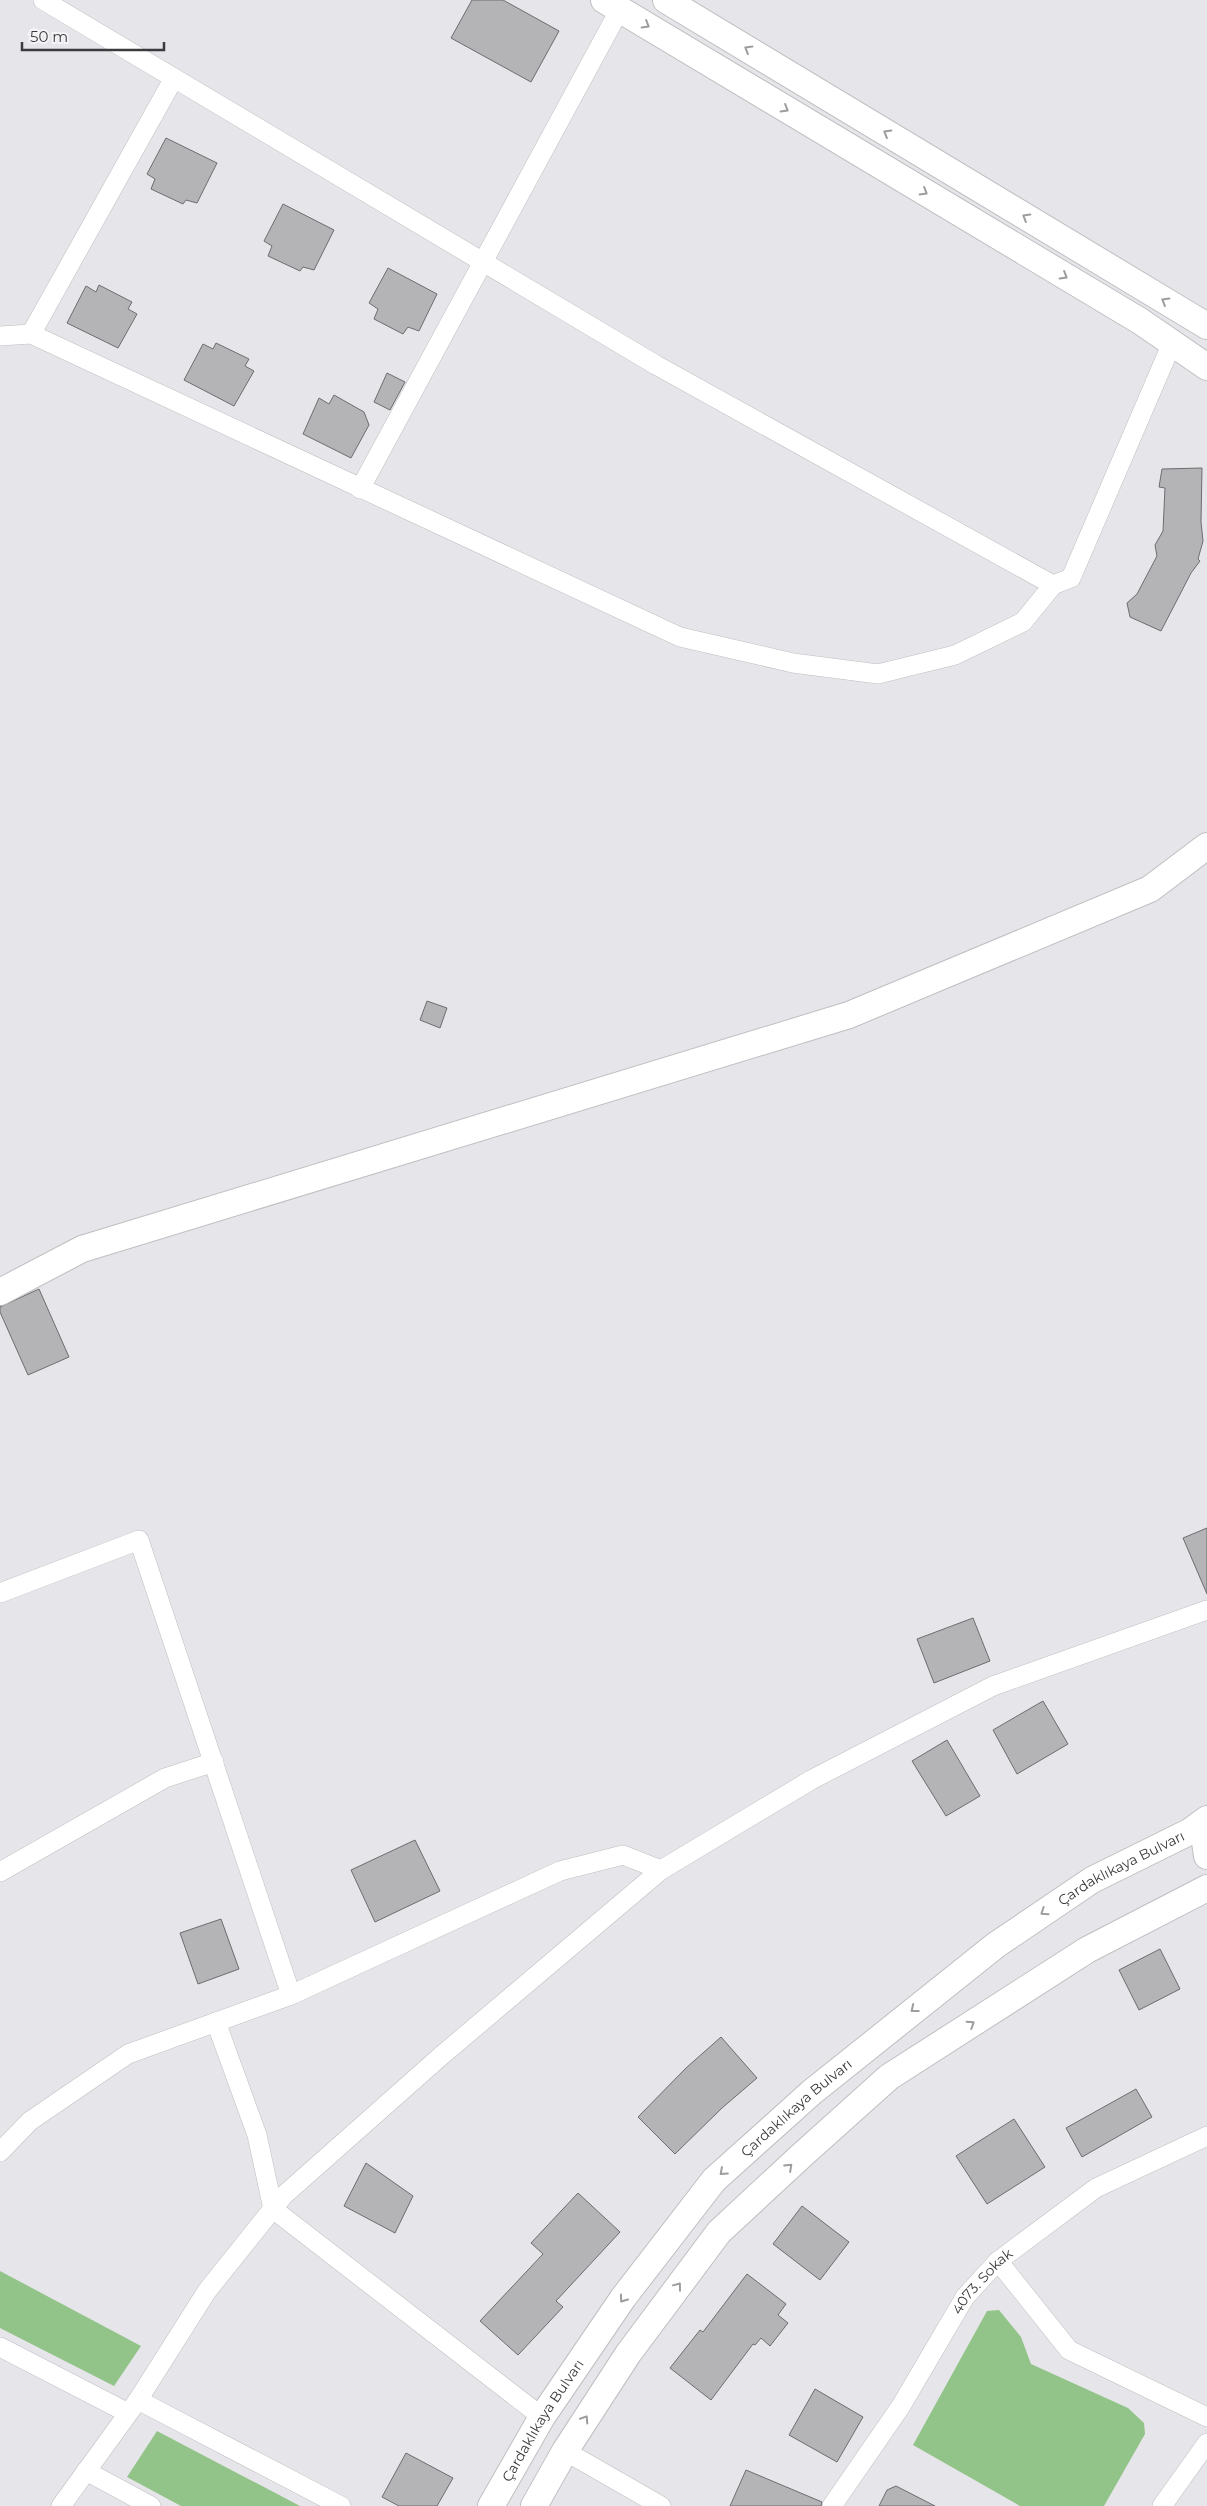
<svg xmlns="http://www.w3.org/2000/svg" width="1207" height="2506" font-family="Montserrat,sans-serif">
	<rect width="100%" height="100%" fill="#e6e6ea"/>
	<g fill="#92c489">
		<path d="M0 2271 141 2346 114 2386 0 2328Z"/>
		<path d="M999 2310 1021 2337 1031 2364 1128 2408 1144 2423 1145 2434 1104 2506H1020L913 2445 987 2311Z"/>
		<path d="M157 2431 300 2506H181L127 2477Z"/>
	</g>
	<g fill="#b4b3b6" stroke="#6d6c6e">
		<path d="M472 0H503L559 31 531 82 451 38Z"/>
		<path d="M166 138 217 163 197 203 186 200 183 204 151 189 155 179 147 174Z"/>
		<path d="M283 204 334 230 314 270 303 267 300 271 268 256 272 246 264 241Z"/>
		<path d="M388 268 437 294 419 331 408 327 403 334 374 319 378 309 369 303Z"/>
		<path d="M99 285 132 302 128 309 137 314 118 348 67 323 86 286 96 292Z"/>
		<path d="M216 343 249 359 245 366 254 371 234 406 184 380 203 344 213 349Z"/>
		<path d="M387 373 405 382 390 410 374 402Z"/>
		<path d="M334 395 364 412 369 425 351 458 303 434 319 398 329 404Z"/>
		<path d="M1202 468 1201 522 1203 541 1198 559 1200 561 1191 573 1161 631 1130 617 1127 603 1137 594 1157 556 1155 545 1163 531 1165 488 1159 487 1162 469Z"/>
		<path d="M427 1001 447 1008 440 1028 420 1020Z"/>
		<path d="M39 1289 69 1357 28 1375 0 1312V1307Z"/>
		<path d="M1207 1528V1594L1183 1538Z"/>
		<path d="M973 1618 990 1661 934 1683 917 1639Z"/>
		<path d="M1043 1701 1068 1744 1017 1774 993 1730Z"/>
		<path d="M947 1740 980 1796 946 1816 912 1761Z"/>
		<path d="M415 1840 440 1891 375 1922 351 1870Z"/>
		<path d="M221 1919 239 1969 198 1984 180 1933Z"/>
		<path d="M1160 1949 1180 1989 1139 2010 1119 1970Z"/>
		<path d="M721 2037 757 2078 722 2108 675 2154 638 2117 686 2068Z"/>
		<path d="M1136 2089 1152 2117 1082 2157 1066 2128Z"/>
		<path d="M1014 2119 1045 2167 987 2204 956 2156Z"/>
		<path d="M366 2163 413 2196 395 2233 344 2206Z"/>
		<path d="M578 2193 620 2232 556 2301 563 2307 518 2355 480 2321 543 2254 531 2243Z"/>
		<path d="M802 2206 849 2242 820 2280 773 2244Z"/>
		<path d="M747 2274 786 2304 778 2315 788 2323 770 2346 761 2338 755 2345 753 2344 711 2400 670 2368 700 2330 703 2332Z"/>
		<path d="M815 2389 863 2417 837 2462 789 2435Z"/>
		<path d="M406 2453 453 2478 437 2506H399L382 2497Z"/>
		<path d="M746 2470 822 2502 821 2506H730Z"/>
		<path d="M896 2486 935 2506H879L887 2490Z"/>
	</g>
	<g fill="none" stroke-linecap="round" stroke-linejoin="round">
		<g stroke="#bfbfc2" stroke-width="20">
			<g id="street">
				<path d="M43 0 656 365 1053 585 1071 578 1172 343"/>
				<path d="M31 334 174 78"/>
				<path d="M0 336 31 334 680 637 793 663 878 674 955 655 1023 622 1053 585"/>
				<path d="M360 489 620 9"/>
				<path d="M0 1593 139 1540 291 1995"/>
				<path d="M0 1872 165 1778 214 1762"/>
				<path d="M216 2022 257 2135 273 2209 542 2417"/>
				<path d="M0 2152 30 2121 128 2054 291 1995 560 1871 623 1855 661 1870"/>
				<path d="M998 2261 1069 2350 1207 2417"/>
				<path d="M0 2347 128 2413"/>
				<path d="M138 2400 341 2506"/>
				<path d="M565 2451 661 2506"/>
				<path d="M86 2471 151 2506"/>
				<path d="M61 2506 138 2400 207 2291 283 2196 441 2056 661 1870 811 1780 993 1686 1207 1610"/>
				<path id="s1" d="M832 2506 901 2406 965 2297 998 2261 1096 2188 1207 2136"/>
				<path d="M1162 2506 1207 2443"/>
			</g>
		</g>
		<g stroke="#bfbfc2" stroke-width="28">
			<g id="secondary">
				<path d="M604 0 1140 321 1207 367"/>
				<path d="M666 0 1207 326"/>
				<path d="M0 1292 82 1249 849 1015 1150 889 1207 846"/>
				<path d="M1207 1826 1204 1835 1207 1856"/>
				<path id="s2" d="M491 2506 542 2417 623 2298 714 2180 812 2092 996 1945 1092 1880 1189 1832 1207 1819"/>
				<path d="M534 2506 565 2451 628 2354 719 2232 801 2156 889 2077 1087 1950 1207 1888"/>
			</g>
		</g>
		<use href="#street" stroke="#fff" stroke-width="19"/>
		<use href="#secondary" stroke="#fff" stroke-width="26"/>
	</g>
	<defs><path id="oneway-chevron" d="M-2-3.5L2.5 0L-2 3.5" fill="none" stroke-width="1.6" stroke-linecap="round" stroke-linejoin="round" transform="scale(1.25)"/></defs>
	<g stroke="#9d9d9e">
		<use href="#oneway-chevron" transform="translate(646 25) rotate(31)"/>
		<use href="#oneway-chevron" transform="translate(748 49) rotate(-149)"/>
		<use href="#oneway-chevron" transform="translate(785 109) rotate(31)"/>
		<use href="#oneway-chevron" transform="translate(887 133) rotate(-149)"/>
		<use href="#oneway-chevron" transform="translate(924 192) rotate(31)"/>
		<use href="#oneway-chevron" transform="translate(1026 217) rotate(-149)"/>
		<use href="#oneway-chevron" transform="translate(1064 276) rotate(31)"/>
		<use href="#oneway-chevron" transform="translate(1165 301) rotate(-149)"/>
		<use href="#oneway-chevron" transform="translate(1044 1912) rotate(146)"/>
		<use href="#oneway-chevron" transform="translate(914 2009) rotate(142)"/>
		<use href="#oneway-chevron" transform="translate(971 2024) rotate(-33)"/>
		<use href="#oneway-chevron" transform="translate(789 2167) rotate(-43)"/>
		<use href="#oneway-chevron" transform="translate(723 2172) rotate(138)"/>
		<use href="#oneway-chevron" transform="translate(678 2286) rotate(-53)"/>
		<use href="#oneway-chevron" transform="translate(623 2299) rotate(126)"/>
		<use href="#oneway-chevron" transform="translate(585 2419) rotate(-57)"/>
	</g>
	<g text-anchor="middle" stroke-width="4.5" stroke-linejoin="round" paint-order="stroke">
		<g font-size="14" fill="#3b3b3d" stroke="#f4f4f7">
			<text dy="5" stroke="none"><textPath href="#s2" startOffset="910">Çardaklıkaya Bulvarı</textPath></text>
			<text dy="5" stroke="none"><textPath href="#s2" startOffset="505">Çardaklıkaya Bulvarı</textPath></text>
			<text dy="5" stroke="none"><textPath href="#s1" startOffset="271">4073. Sokak</textPath></text>
			<text dy="5" stroke="none"><textPath href="#s2" startOffset="100">Çardaklıkaya Bulvarı</textPath></text>
		</g>
	</g>
	<path d="M22 42v8h142v-8" fill="none" stroke="#3b3b3d" stroke-width="2.5"/>
	<text x="30" y="42" font-size="15" fill="#3b3b3d" stroke="#f4f4f7" stroke-width="4" paint-order="stroke">50 m</text>
</svg>
